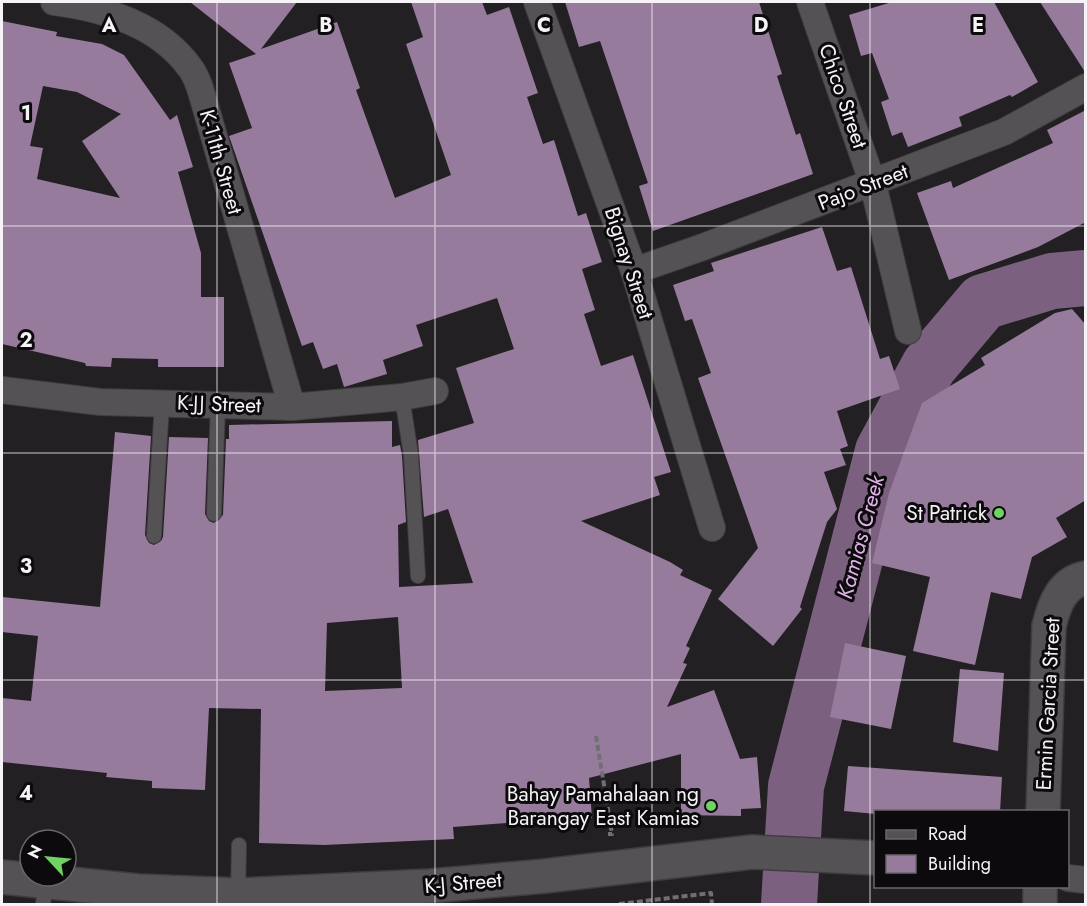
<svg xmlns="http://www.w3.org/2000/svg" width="1087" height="906" font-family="Jost,sans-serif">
	<rect width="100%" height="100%" fill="#232024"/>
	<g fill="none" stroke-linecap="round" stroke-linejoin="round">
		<path stroke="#7c6080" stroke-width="56" d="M789 904 796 786 883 451 929 366 983 302 1052 281 1086 278"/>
	</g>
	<g fill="#977b9c" fill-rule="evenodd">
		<path d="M190 2H297L261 49 337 22 360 88 356 90 395 198 451 175 406 44 423 37 411 2H482L487 15 509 7 538 93 527 97 543 144 554 140 578 216 586 213 602 262 582 269 595 310 584 314 601 366 633 355 671 472 654 477 660 495 581 521 670 562 683 570 680 575 712 590 686 646 690 648 683 663 687 664 667 707 714 690 740 759 757 757 761 808 741 809V816L681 815V754L589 778 592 818 545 823V820L453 827 454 839 324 845 259 843 261 709 209 708 205 790 152 788V781L106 777 107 773 2 762V698L31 701 38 636 2 632V597L100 607 115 432 151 436 145 535 149 543 154 545 161 541 163 537 169 437 208 438 205 514 209 521 214 523 223 515 226 439H229V425L392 421V447L400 445 402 456 406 522 398 525 399 587 473 583 448 509 424 517 418 440 474 423 456 368 514 349 497 298 416 325 423 346 383 360 387 374 344 387 337 364 323 369 313 342 302 346 229 136 252 128 229 63 256 54ZM398 617 402 688 325 691 327 623Z"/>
		<path d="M565 2H759L782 74 777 76 796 135 800 133 813 174 653 231 639 186 648 183 600 41 579 47Z"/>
		<path d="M892 2H994L1038 82 1012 97 1010 95 959 117 962 126 908 147 902 132 892 136 881 102 889 99 872 53 861 56 849 15Z"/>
		<path d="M1040 2H1086V72H1085Z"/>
		<path d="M2 21 57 32 56 36 102 44 124 55 170 120 177 115 193 167 178 172 201 253V297H224V367H158V359L112 358 111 367 86 366 85 363 2 344ZM43 86 77 92 121 114 82 141 120 198 37 179 43 148 30 146Z"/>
		<path d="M1086 110V222L1038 247 949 280 917 193 951 181 953 188 1053 143 1047 130Z"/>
		<path d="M822 227 837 271 851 267 880 359 889 356 900 389 837 411 848 446 840 449 846 465 824 472 837 509 827 522 800 607 802 609 773 646 718 599 758 548 698 378 711 373 692 319 685 321 673 285 714 271 711 263Z"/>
		<path d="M1072 309 1086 325V500L1056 518 1067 537 1032 557 1021 599 991 592 975 665 913 651 930 577 872 563 889 493 922 403 985 365 981 358 1055 313Z"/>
		<path d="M845 643 906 656 891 729 830 717Z"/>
		<path d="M960 669 1004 673 998 751 953 742Z"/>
		<path d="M848 766 1002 777 1000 812H876V814L844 811Z"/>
	</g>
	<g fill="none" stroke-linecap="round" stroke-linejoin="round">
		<g stroke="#403d40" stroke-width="16">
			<g id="lane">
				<path d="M402 397 411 455 418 576"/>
				<path d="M214 514 218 404"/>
				<path d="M154 536 162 403"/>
				<path d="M238 895 239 845"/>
				<path d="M43 904 46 883"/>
			</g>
		</g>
		<g stroke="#403d40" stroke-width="28">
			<g id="street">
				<path d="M54 2C105 9 159 24 191 69 199 80 203 99 207 112L292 407"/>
				<path d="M537 2 634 271 712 528"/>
				<path d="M810 2 873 184 908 331"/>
				<path d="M634 271 703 247 1004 132 1086 87"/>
				<path d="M2 390 100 402 292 407 402 397 435 391"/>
				<path d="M1068 878 1086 880"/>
			</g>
		</g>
		<g stroke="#403d40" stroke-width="36">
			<g id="secondary">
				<path d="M1043 812 1049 626C1054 605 1062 582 1086 578"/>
				<path d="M2 877 138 891 238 895 430 886 545 876 752 852 876 858"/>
				<path d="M1040 886V904"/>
			</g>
		</g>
		<g stroke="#726f73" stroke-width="4" stroke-dasharray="6 3" stroke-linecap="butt">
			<path d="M596 736 612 834H608"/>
			<path d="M619 904 711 893 712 904"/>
		</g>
		<use href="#lane" stroke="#555256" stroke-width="14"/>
		<use href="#street" stroke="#555256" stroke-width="26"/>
		<use href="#secondary" stroke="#555256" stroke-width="33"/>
	</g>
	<path fill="none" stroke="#f5f3f6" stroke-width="1.5" stroke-opacity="0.55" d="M217 2V904M435 2V904M652 2V904M870 2V904M2 226H1086M2 453H1086M2 680H1086"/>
	<g fill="#6ed360" stroke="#0c0a0c" stroke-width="2">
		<circle cx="999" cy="513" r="6"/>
		<circle cx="711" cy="806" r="6"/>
	</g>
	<g text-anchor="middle" stroke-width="6" stroke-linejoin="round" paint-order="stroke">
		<g font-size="21" fill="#f5f3f6" stroke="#0c0a0c">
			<text transform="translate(843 96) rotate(71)" y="7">Chico Street</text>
			<text transform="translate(221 162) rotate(74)" y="7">K-11th Street</text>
			<text transform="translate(863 187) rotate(-21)" y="7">Pajo Street</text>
			<text transform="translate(629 263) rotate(72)" y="7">Bignay Street</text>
			<text transform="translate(219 404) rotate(2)" y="7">K-JJ Street</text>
			<text transform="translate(1048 704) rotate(-87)" y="7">Ermin Garcia Street</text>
			<text transform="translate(463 883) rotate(-5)" y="7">K-J Street</text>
		</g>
		<g font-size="21" fill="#f5f3f6" stroke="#0c0a0c" text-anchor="end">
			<text x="987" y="520">St Patrick</text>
			<text x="699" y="801">Bahay Pamahalaan ng<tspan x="699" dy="24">Barangay East Kamias</tspan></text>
		</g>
		<g font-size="22" font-style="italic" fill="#dfb1e7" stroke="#0c0a0c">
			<text transform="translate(860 537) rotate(-75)" y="8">Kamias Creek</text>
		</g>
	</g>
	<g font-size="20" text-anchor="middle" font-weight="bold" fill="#f5f3f6" stroke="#0c0a0c" stroke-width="6" stroke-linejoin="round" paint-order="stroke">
		<text x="109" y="32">A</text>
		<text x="326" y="32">B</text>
		<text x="544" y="32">C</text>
		<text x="761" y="32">D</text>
		<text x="978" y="32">E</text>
		<text x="26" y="120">1</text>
		<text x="26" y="347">2</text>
		<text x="26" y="573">3</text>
		<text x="26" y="800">4</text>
	</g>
	<rect width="1087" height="906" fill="none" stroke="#f5f3f6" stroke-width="6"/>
	<rect x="874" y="810" width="195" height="78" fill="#0c0a0c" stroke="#69676a" stroke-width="1.5"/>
	<rect x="886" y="830" width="30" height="9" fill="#555256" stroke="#69676a" stroke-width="1.5"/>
	<text x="928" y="840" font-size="18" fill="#f5f3f6">Road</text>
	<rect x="886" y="855" width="30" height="18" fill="#977b9c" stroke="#69676a" stroke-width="1.5"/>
	<text x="928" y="870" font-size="18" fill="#f5f3f6">Building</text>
	<g transform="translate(48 858) rotate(296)"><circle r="28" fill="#0c0a0c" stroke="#69676a" stroke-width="1.5"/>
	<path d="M0-4.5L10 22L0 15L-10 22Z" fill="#6ed360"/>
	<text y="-9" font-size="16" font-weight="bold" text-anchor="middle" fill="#f5f3f6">N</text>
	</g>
</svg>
